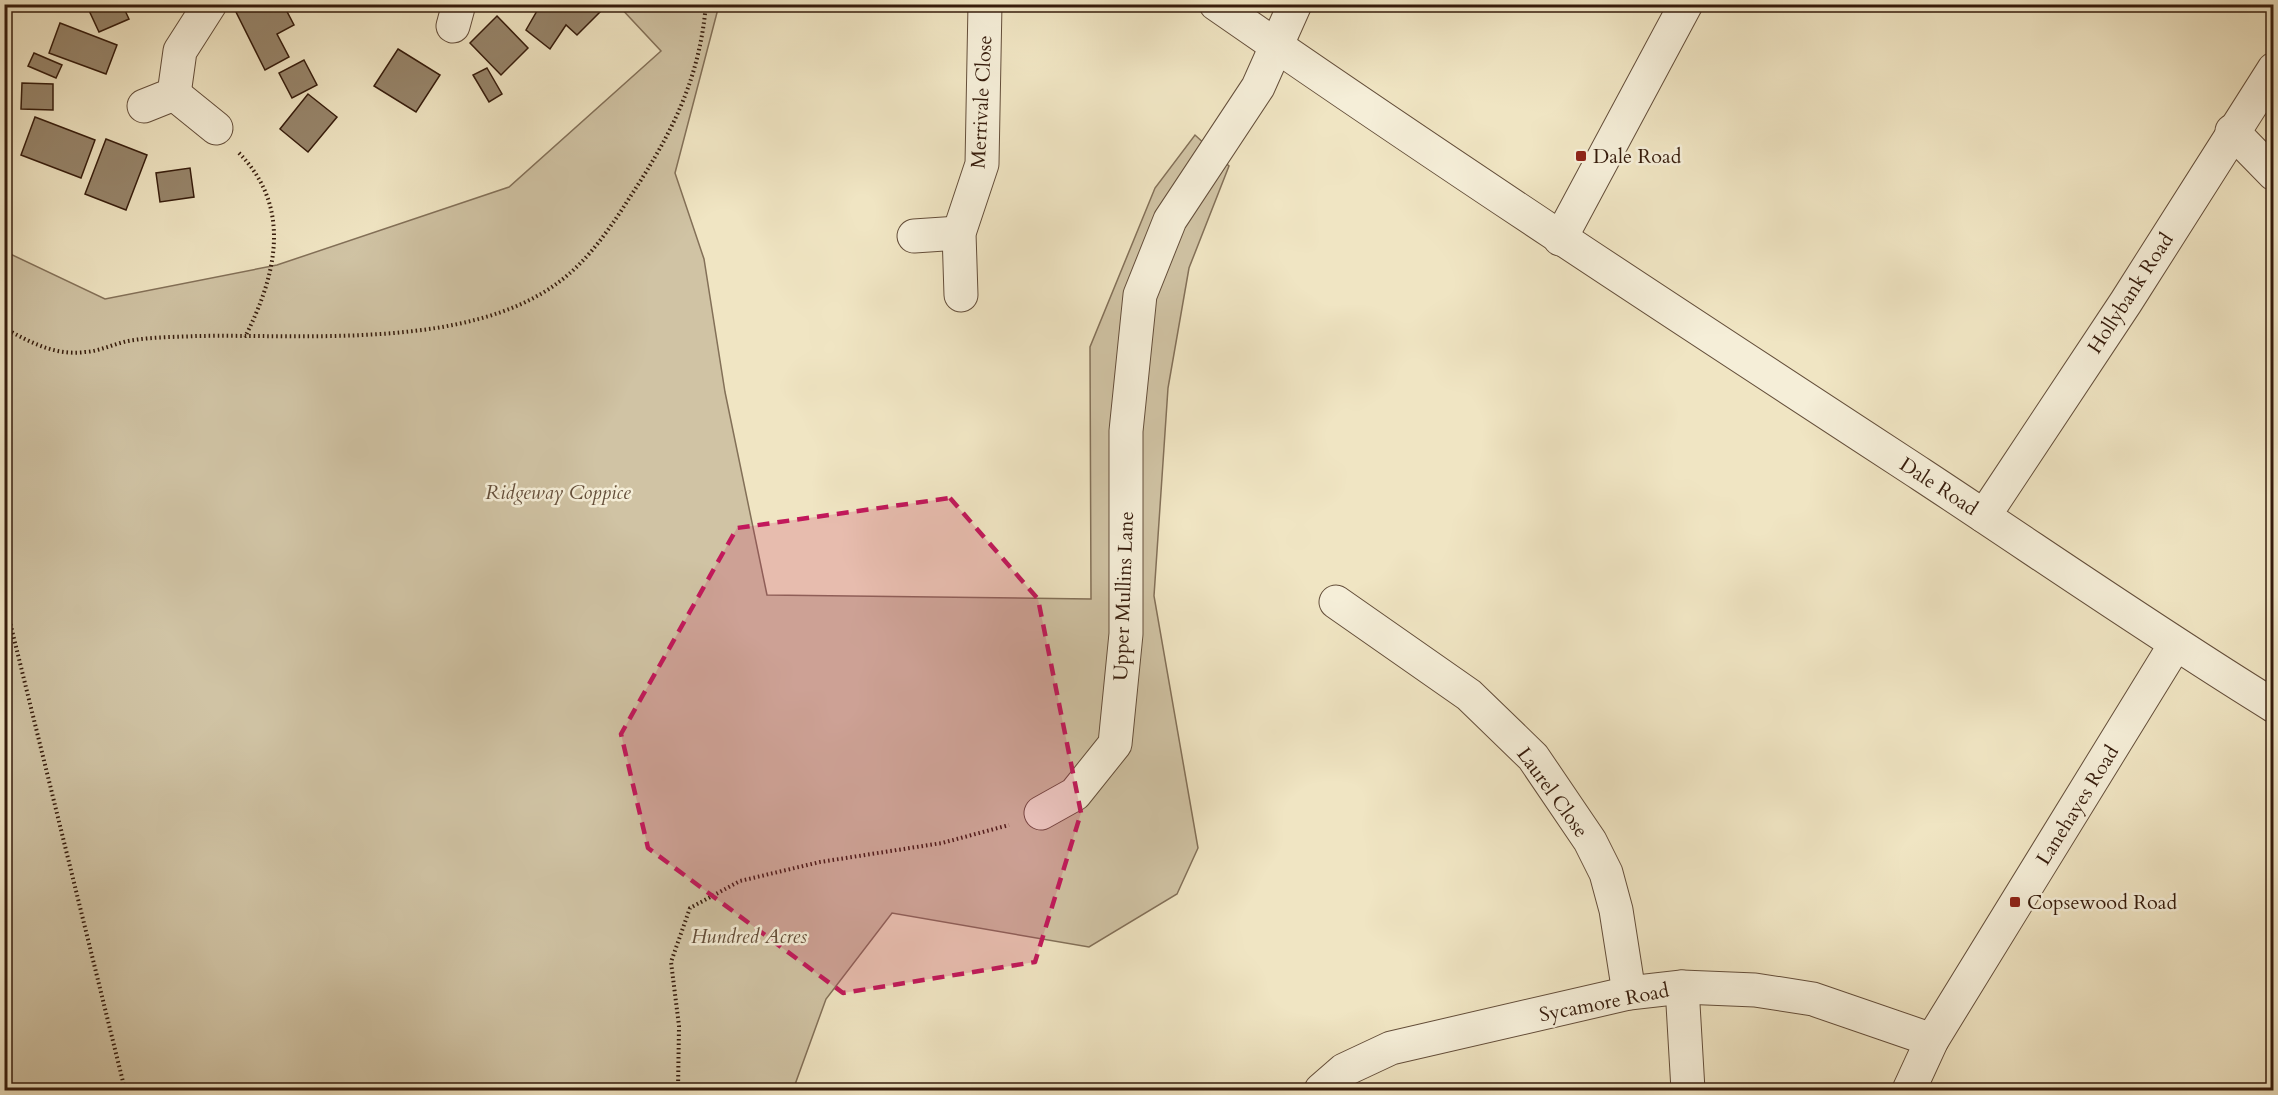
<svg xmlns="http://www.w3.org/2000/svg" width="2278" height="1095" font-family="Cardo,serif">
	<rect width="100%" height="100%" fill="#f0e5c3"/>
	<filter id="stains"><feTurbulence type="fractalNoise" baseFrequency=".00333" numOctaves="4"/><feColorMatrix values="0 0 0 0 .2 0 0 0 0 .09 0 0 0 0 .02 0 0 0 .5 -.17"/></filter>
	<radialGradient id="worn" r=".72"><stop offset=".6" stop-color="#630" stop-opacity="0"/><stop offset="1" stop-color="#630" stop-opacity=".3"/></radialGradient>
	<path fill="#d0c3a4" stroke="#837058" stroke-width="1.5" d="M618 5H719L675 173 704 259 725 392 767 595 1091 599 1090 347 1155 188 1195 135 1229 166 1189 268 1168 388 1154 596 1198 848 1177 894 1089 947 892 913 826 999 793 1090H5L4 251 105 299 277 265 509 187 661 51Z"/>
	<g fill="#97856b" stroke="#361c0c" stroke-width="1.5">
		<path d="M86 4H122L129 19 99 32Z"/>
		<path d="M232 4H283L294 25 277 34 289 57 265 70Z"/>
		<path d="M541 4H606L607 5 577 35 566 25 550 49 526 30Z"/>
		<path d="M497 16 528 48 501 75 470 43Z"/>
		<path d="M60 23 117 45 106 74 49 53Z"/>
		<path d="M398 49 440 75 416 112 374 86Z"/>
		<path d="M34 53 62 65 56 78 28 66Z"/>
		<path d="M304 60 317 85 292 98 279 73Z"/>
		<path d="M487 68 502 94 489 102 473 75Z"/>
		<path d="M22 83 53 84V110L21 109Z"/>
		<path d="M308 94 337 117 308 152 280 129Z"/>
		<path d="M35 117 95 140 81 178 21 155Z"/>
		<path d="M106 139 147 155 126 210 85 194Z"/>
		<path d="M190 168 194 197 160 202 156 173Z"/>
	</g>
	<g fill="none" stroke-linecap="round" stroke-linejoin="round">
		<g stroke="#644e3a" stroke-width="35">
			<g id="street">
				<path d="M1216 4C1449 166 1685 320 1922 475 2039 552 2154 632 2274 706"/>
				<path d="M453 26 459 4"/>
				<path d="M174 94 216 128"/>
				<path d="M144 106 174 94 180 51 210 4"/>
				<path d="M2232 131 2274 174"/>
				<path d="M914 236 959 233"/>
				<path d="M1560 239 1686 4"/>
				<path d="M961 295 959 233 982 164 985 4"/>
				<path d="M1984 516 2126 302 2274 69"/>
				<path d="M1336 602 1469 695 1533 757 1590 841 1606 873 1616 910 1629 993"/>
				<path d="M1041 813 1075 794 1115 744 1126 634V431L1140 295 1170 220 1258 87 1295 4"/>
				<path d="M1682 987 1688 1090"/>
				<path d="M1321 1090 1344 1070 1391 1048 1629 993 1682 987 1755 990 1813 999 1932 1040"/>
				<path d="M1909 1090 1932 1040 2175 645"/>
			</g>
		</g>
		<g stroke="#361c0c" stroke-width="4" stroke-dasharray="1.5 3" stroke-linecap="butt">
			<path d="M239 153C293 208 276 276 245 337"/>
			<path d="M4 328C30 342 55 356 85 352 102 351 117 342 134 340 154 337 176 337 197 336 305 334 468 350 559 282 594 256 617 217 641 180 677 123 700 73 706 4"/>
			<path d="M4 598 125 1090"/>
			<path d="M678 1090 679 1026 671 962 690 908 740 881 820 862 942 843 1009 825"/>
		</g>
		<use href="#street" stroke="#f5eed8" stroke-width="33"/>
	</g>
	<path fill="#c2185b" fill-opacity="0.2" stroke="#c2185b" stroke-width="4.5" stroke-dasharray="12 8" stroke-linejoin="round" d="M950 498 1038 599 1081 813 1035 962 843 993 648 848 621 734 737 528Z"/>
	<g fill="#8f2418" stroke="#f5eed8" stroke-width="2">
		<rect x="1575" y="150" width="12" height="12" rx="3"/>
		<rect x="2009" y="896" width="12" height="12" rx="3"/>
	</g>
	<g text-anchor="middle" stroke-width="5" stroke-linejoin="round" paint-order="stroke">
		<g font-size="20" fill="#361c0c" stroke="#f5eed8">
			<text transform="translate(981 102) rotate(-87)" y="7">Merrivale Close</text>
			<text transform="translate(2130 293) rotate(-57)" y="7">Hollybank Road</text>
			<text transform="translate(1939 486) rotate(33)" y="7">Dale Road</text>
			<text transform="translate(1123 596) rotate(-88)" y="7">Upper Mullins Lane</text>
			<text transform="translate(1553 792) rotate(54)" y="7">Laurel Close</text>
			<text transform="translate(2077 805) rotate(-58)" y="7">Lanehayes Road</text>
			<text transform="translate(1604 1002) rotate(-11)" y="7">Sycamore Road</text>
		</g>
		<g font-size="20" fill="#361c0c" stroke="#f5eed8" text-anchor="start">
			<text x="1593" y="163">Dale Road</text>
			<text x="2027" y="909">Copsewood Road</text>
		</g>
		<g font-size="20" font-style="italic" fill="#644e3a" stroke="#f5eed8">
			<text x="558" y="499">Ridgeway Coppice</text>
			<text x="749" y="943">Hundred Acres</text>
		</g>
	</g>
	<rect width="2278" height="1095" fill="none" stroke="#f0e5c3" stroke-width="24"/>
	<rect x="6" y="6" width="2266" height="1083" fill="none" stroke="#361c0c" stroke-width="3"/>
	<rect x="12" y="12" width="2254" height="1071" fill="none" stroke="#361c0c" stroke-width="1.5"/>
	<rect width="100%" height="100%" filter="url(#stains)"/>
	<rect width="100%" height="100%" fill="url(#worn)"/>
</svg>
